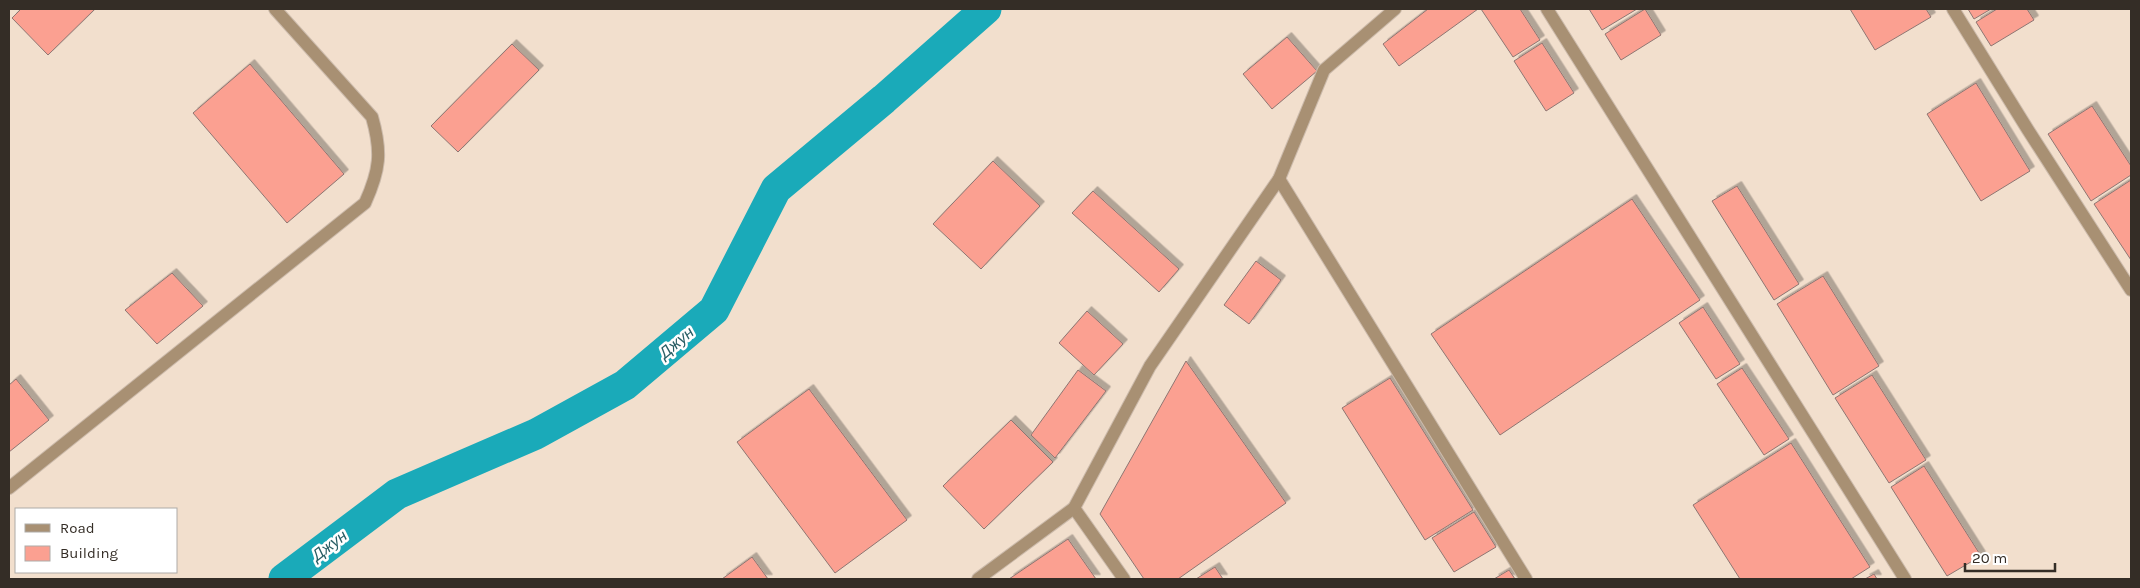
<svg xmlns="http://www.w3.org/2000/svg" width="2140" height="588" font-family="Karla,sans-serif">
	<defs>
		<filter id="shadow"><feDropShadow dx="4.5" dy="-4.5" stdDeviation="0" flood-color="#0004"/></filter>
	</defs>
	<rect width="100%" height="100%" fill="#f2dfcd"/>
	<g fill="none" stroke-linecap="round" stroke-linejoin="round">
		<path stroke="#1aaab9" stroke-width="31" d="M284 579 397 494 536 434 625 385 714 310 776 189 884 99 986 9"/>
	</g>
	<g fill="#fba091" stroke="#8e7672" filter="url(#shadow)">
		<path d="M21 9H95L48 55 12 18Z"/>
		<path d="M1428 9H1478L1399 66 1383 44Z"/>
		<path d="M1481 9H1520L1540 40 1513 57Z"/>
		<path d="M1589 9H1637L1602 30Z"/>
		<path d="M1645 9 1661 35 1621 60 1605 34Z"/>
		<path d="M1850 9H1926L1931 17 1875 50Z"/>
		<path d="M1968 9H1991L1974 19Z"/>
		<path d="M1997 9H2027L2034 20 1991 46 1976 22Z"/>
		<path d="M1287 37 1317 71 1272 109 1243 74Z"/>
		<path d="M1542 43 1574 93 1546 111 1514 61Z"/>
		<path d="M512 44 539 70 458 152 431 126Z"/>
		<path d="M250 64 344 174 287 223 193 113Z"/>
		<path d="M1976 83 2030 171 1981 201 1927 114Z"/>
		<path d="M2092 106 2131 166V175L2091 201 2048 134Z"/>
		<path d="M993 161 1040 206 981 269 933 224Z"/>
		<path d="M2131 180V260L2094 204Z"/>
		<path d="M1737 186 1799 284 1774 300 1712 201Z"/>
		<path d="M1093 191 1179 269 1159 292 1072 213Z"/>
		<path d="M1632 199 1700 300 1500 435 1431 334Z"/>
		<path d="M1256 261 1281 280 1249 324 1224 305Z"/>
		<path d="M172 273 203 306 157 344 125 310Z"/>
		<path d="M1823 276 1879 366 1833 395 1777 304Z"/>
		<path d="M1703 307 1740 364 1716 379 1679 323Z"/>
		<path d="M1087 311 1123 344 1094 375 1059 343Z"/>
		<path d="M1186 361 1286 503 1178 579H1144L1100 514Z"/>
		<path d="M1742 368 1789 439 1764 455 1717 384Z"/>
		<path d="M1078 370 1106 391 1055 458 1031 435Z"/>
		<path d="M1872 375 1926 460 1889 483 1835 398Z"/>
		<path d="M1390 378 1473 510 1425 540 1342 408Z"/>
		<path d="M16 379 49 420 9 452V385Z"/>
		<path d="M809 389 907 520 835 573 737 442Z"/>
		<path d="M1011 420 1053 462 984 529 943 486Z"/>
		<path d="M1791 443 1870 567 1851 579H1740L1693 505Z"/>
		<path d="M1924 466 1981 556 1947 576 1891 487Z"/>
		<path d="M1474 512 1496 547 1454 572 1432 538Z"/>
		<path d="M1068 539 1096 579H1009Z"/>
		<path d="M752 557 768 579H722Z"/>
		<path d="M1215 567 1223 579H1196Z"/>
		<path d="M1509 570 1515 579H1494Z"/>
		<path d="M1874 574 1877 579H1865Z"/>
	</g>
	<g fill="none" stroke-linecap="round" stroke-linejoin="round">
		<g stroke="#ccbbac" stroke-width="14">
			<g id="minor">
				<path d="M1547 9 1905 579"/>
				<path d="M1953 9 2028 130 2131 290"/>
				<path d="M1279 179 1526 579"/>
				<path d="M9 488 365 203C380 170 382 152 372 117L275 9"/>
				<path d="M1074 508 1124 579"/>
				<path d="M978 579 1074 508 1150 366 1279 179 1324 70 1395 9"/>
			</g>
		</g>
		<use href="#minor" stroke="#a89073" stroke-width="12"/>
	</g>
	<g text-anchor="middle" stroke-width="5" stroke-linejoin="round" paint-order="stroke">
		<g font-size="16" font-style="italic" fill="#295e65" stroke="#fff">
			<text transform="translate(676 342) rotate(-40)" y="6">Джун</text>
			<text transform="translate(329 545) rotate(-37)" y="6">Джун</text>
		</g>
	</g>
	<rect width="2140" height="588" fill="none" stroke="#342d26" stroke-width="20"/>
	<rect x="15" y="508" width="162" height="65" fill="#ffffff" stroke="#aeaba8"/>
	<rect x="25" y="524" width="25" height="8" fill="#a89073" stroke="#aeaba8"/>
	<text x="60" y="533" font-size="15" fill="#342d26">Road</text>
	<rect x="25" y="546" width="25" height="15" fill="#fba091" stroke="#aeaba8"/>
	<text x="60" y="558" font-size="15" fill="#342d26">Building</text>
	<path d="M1965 563v8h90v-8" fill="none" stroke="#342d26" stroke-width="2.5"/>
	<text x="1972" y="563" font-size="15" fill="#342d26" stroke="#ffffff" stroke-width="4" paint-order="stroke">20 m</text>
</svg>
